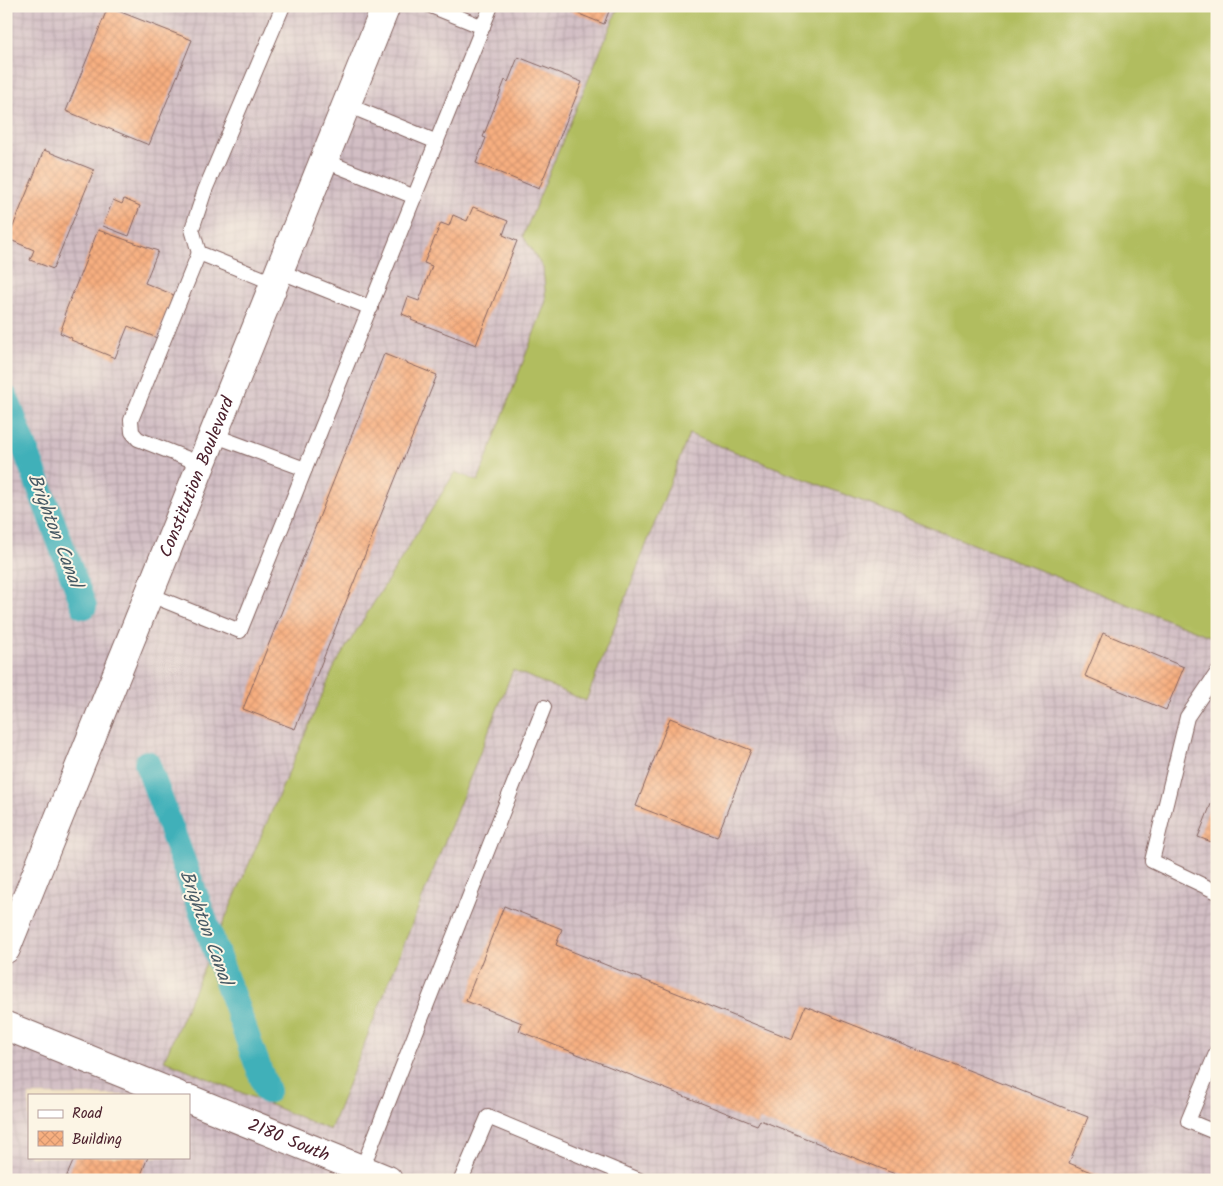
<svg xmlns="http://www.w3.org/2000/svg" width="1223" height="1186" font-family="Kalam,sans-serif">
	<defs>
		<pattern id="industrial-grid" width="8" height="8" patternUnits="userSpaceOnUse" patternTransform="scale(1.25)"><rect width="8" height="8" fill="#d2bec4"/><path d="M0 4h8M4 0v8" fill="none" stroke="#b6a3a9"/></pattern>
		<pattern id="building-cross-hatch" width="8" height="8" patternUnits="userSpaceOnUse" patternTransform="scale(1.25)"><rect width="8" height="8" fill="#f7af80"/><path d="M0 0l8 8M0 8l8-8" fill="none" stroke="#d5966f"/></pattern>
	</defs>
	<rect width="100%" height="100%" fill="#fcf5e5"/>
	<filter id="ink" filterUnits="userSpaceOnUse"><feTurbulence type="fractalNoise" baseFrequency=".02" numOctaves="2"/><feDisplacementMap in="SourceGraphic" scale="10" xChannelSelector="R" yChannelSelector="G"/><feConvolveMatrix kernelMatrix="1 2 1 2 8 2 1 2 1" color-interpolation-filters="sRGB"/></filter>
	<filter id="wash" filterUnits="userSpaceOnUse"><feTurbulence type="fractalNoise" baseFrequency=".0096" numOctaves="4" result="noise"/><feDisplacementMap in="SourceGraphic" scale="20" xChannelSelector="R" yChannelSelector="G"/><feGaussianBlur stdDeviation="1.12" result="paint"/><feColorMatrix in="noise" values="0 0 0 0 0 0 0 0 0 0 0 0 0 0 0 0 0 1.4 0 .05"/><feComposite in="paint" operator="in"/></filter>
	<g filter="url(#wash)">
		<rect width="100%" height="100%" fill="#f0e0c0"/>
		<path fill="url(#industrial-grid)" fill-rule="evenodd" d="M6 6H1217V1180H6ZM29 1095H189V1157H29Z"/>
		<path fill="#b1bd5f" stroke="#7e6e45" d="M619 6H1217V639L689 434 586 701 513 670 330 1130 164 1060 335 665 455 472 478 481 546 301 543 268 523 236Z"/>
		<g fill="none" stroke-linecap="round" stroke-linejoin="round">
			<g stroke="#40b0b9" stroke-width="26">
				<path d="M6 398 84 606"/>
				<path d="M147 763 267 1091"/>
			</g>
		</g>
		<g id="blocks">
			<g fill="url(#building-cross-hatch)">
				<path d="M559 6H611L604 24Z"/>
				<path d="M108 7 192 40 149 145 66 111Z"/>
				<path d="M518 57 582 82 539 189 476 163 486 138 483 137 505 80 508 82Z"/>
				<path d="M44 150 94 170 53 269 30 260 34 250 8 239Z"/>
				<path d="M124 199 140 206 129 236 103 226 113 200 122 204Z"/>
				<path d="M473 207 508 221 503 235 517 241 476 345 411 320 412 318 402 314 408 297 419 301 432 266 424 263 441 223 449 226 453 215 467 221Z"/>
				<path d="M98 230 158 251 145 283 174 295 157 338 128 326 115 358 71 340 72 338 60 333 66 316 64 315Z"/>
				<path d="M384 354 437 375 295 729 243 709Z"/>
				<path d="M1103 633 1184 667 1166 710 1085 676Z"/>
				<path d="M670 718 751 750 717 837 636 806Z"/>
				<path d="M1217 789V844L1198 837Z"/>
				<path d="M504 906 562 929 556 945 792 1039 805 1006 1088 1117 1069 1163 1110 1180H910L760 1120 757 1125 519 1031 522 1023 466 1001Z"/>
				<path d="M75 1157H148L139 1180H65Z"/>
			</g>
		</g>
	</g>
	<g filter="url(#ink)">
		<use href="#blocks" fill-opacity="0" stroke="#84635f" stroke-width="1"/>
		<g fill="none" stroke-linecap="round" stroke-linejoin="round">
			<g stroke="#84635f" stroke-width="16">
				<g id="service">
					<path d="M431 6 483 27"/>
					<path d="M347 105 437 142"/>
					<path d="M325 161 415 197"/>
					<path d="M199 253 192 229 205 190 283 6"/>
					<path d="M279 271 371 308"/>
					<path d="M213 435 305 469"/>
					<path d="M201 464 138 439 132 432 131 420 199 253 274 283"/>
					<path d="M148 594 240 631 491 6"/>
					<path d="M1217 673 1187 717 1152 861 1217 892"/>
					<path d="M1217 1051 1188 1121 1217 1133"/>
					<path d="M362 1169 544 707"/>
					<path d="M461 1180 488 1117 639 1180"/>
				</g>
			</g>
			<g stroke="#84635f" stroke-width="30">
				<g id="minor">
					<path d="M6 1026 177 1095"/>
					<path id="s1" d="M189 1099 388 1180"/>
				</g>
			</g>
			<g stroke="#84635f" stroke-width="30">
				<g id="tertiary">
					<path id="s2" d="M6 949 386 6"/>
				</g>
			</g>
			<use href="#service" stroke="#fff" stroke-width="14"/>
			<use href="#minor" stroke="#fff" stroke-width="28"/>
			<use href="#tertiary" stroke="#fff" stroke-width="28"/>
		</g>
	</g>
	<g text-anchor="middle" stroke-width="4" stroke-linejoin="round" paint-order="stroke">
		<g font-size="18" fill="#4a1f2b" stroke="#fcf5e5">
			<text dy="6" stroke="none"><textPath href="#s2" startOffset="509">Constitution Boulevard</textPath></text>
			<text dy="6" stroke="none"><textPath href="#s1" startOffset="108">2180 South</textPath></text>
		</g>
		<g font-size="19" font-style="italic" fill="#465964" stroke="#fcf5e5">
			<text transform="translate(56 530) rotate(69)" y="7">Brighton Canal</text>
			<text transform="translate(207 927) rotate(70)" y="7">Brighton Canal</text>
		</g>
	</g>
	<rect width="1223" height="1186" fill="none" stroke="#fcf5e5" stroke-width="25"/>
	<rect x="28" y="1094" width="162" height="65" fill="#fcf5e5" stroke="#b59f9b"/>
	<rect x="38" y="1110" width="25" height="8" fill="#ffffff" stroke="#b59f9b"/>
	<text x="72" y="1118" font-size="15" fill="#4a1f2b">Road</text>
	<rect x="38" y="1131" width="25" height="15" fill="url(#building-cross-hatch)" stroke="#b59f9b"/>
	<text x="72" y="1144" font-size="15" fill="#4a1f2b">Building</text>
</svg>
